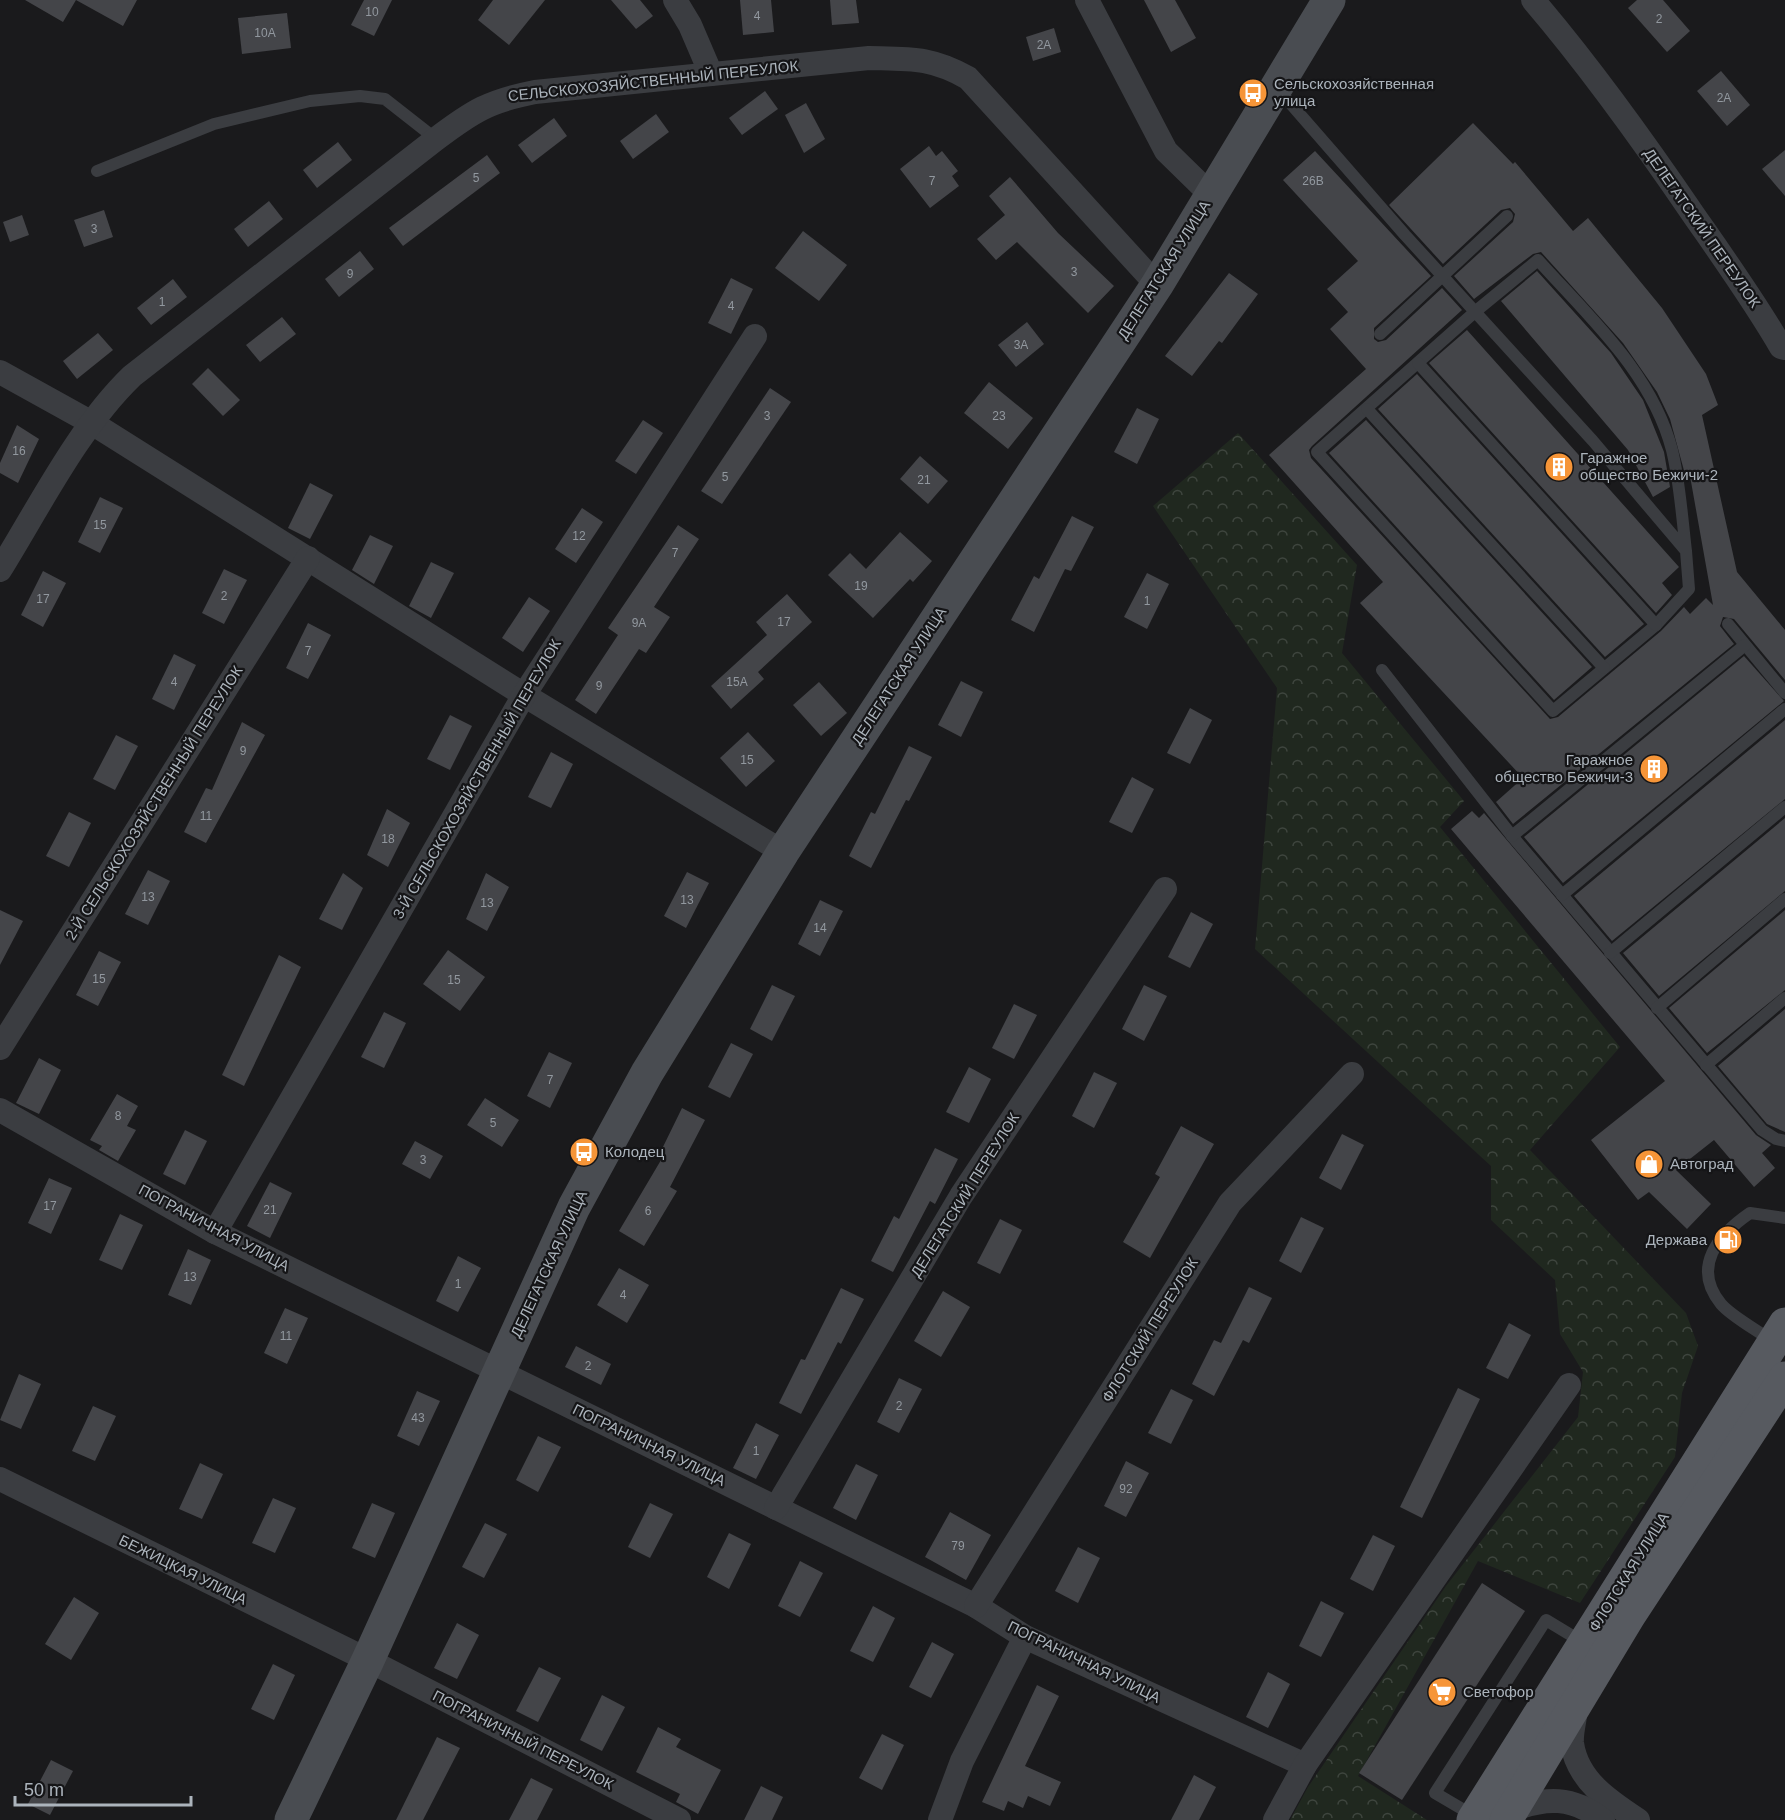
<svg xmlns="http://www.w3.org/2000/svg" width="1785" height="1820" font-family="Helvetica,sans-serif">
	<defs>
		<pattern id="forest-crowns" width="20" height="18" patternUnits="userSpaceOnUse" patternTransform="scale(1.5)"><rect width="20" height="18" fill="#20281f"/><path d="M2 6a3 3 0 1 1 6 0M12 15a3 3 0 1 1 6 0" fill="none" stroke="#3e453e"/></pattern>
	</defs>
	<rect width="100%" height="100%" fill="#1a1a1c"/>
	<path fill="url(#forest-crowns)" d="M1238 433 1357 565 1342 653 1464 801 1440 827 1620 1047 1530 1150 1686 1313 1698 1346 1682 1393 1675 1457 1580 1603 1478 1561 1358 1776 1427 1820H1290L1308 1787 1446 1586 1578 1417 1583 1372 1560 1334 1555 1280 1491 1220V1166L1255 949 1277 688 1153 506Z"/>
	<g fill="#444549">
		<path d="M25 0H137L123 26 76 0 63 22Z"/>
		<path d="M364 0H392L374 36 351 25Z"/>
		<path d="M493 0H545L509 45 478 20Z"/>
		<path d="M611 0H640L653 16 636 29Z"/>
		<path d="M740 0H771L774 32 743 35Z"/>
		<path d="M830 0H856L859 23 832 25Z"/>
		<path d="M1144 0H1175L1196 38 1171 52Z"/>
		<path d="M1637 0H1663L1690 31 1667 52 1628 8Z"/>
		<path d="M287 13 291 48 242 54 238 18Z"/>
		<path d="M1054 28 1061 52 1033 61 1026 37Z"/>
		<path d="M1721 71 1750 105 1727 126 1697 91Z"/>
		<path d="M765 91 778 109 742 135 729 118Z"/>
		<path d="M806 103 825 139 804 153 785 115Z"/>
		<path d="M656 114 669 132 633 159 620 141Z"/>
		<path d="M554 118 567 136 532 163 518 145Z"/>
		<path d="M1473 123 1513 164 1515 162 1573 231 1588 218 1662 308 1706 374 1718 405 1702 415 1737 572 1785 630V680L1734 619 1723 617 1720 626 1734 644 1513 824 1496 802 1523 778 1360 603 1383 582 1269 455 1366 369 1330 329 1348 312 1327 289 1358 261 1283 180 1315 151 1431 276 1374 328V339L1378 342 1386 340 1442 288 1462 310 1312 446 1309 450 1311 458 1550 719 1558 717 1661 631 1684 607 1690 614 1706 598 1713 605 1690 476 1686 478 1670 419 1657 392 1623 343 1541 252 1533 254 1474 299 1454 276 1513 222 1515 214 1510 208 1501 210 1443 264 1389 205Z"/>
		<path d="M338 142 352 160 317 188 303 170Z"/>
		<path d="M929 146 936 156 942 151 958 171 952 176 959 186 930 208 900 169Z"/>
		<path d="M1785 150V196L1762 169Z"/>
		<path d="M487 155 500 173 403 246 389 228Z"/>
		<path d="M1010 177 1058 233 1114 286 1088 313 1017 242 996 260 977 239 1005 215 989 196Z"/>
		<path d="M269 201 283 219 248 247 234 229Z"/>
		<path d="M104 210 113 237 84 247 74 220Z"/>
		<path d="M22 215 29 235 10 242 3 222Z"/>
		<path d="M803 231 847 265 819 301 775 268Z"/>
		<path d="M360 251 374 269 339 297 325 279Z"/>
		<path d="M1537 271 1611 353 1643 400 1664 452 1670 487 1653 497 1628 450 1501 301Z"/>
		<path d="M1229 273 1258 294 1222 343 1219 341 1192 376 1165 356Z"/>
		<path d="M731 278 753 289 731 334 708 323Z"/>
		<path d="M173 279 187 297 151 325 137 308Z"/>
		<path d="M282 317 296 334 260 362 246 345Z"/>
		<path d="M1027 322 1044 344 1016 367 998 345Z"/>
		<path d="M1467 330 1679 567 1662 583 1672 595 1656 613 1429 363Z"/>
		<path d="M98 333 113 350 77 379 63 361Z"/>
		<path d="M208 368 240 400 223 416 192 384Z"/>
		<path d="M1417 374 1644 624 1605 657 1378 409Z"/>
		<path d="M989 382 1033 418 1008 449 964 413Z"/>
		<path d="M770 388 791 402 722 504 701 491Z"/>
		<path d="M1137 408 1159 419 1137 464 1114 452Z"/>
		<path d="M643 420 663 433 636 474 615 461Z"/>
		<path d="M1366 420 1592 667 1554 700 1329 453Z"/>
		<path d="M17 425 39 439 18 483 0 473V463Z"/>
		<path d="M920 456 948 481 928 504 900 479Z"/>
		<path d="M310 483 333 495 310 539 288 528Z"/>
		<path d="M100 497 123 508 100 553 78 542Z"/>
		<path d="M582 508 603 522 576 563 555 549Z"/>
		<path d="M1072 516 1094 527 1071 571 1065 569 1034 632 1011 620 1034 576 1039 579Z"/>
		<path d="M678 525 699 539 654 607 670 617 646 653 639 649 596 714 575 700 618 635 608 628Z"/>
		<path d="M900 532 932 561 913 582 910 579 873 618 828 575 850 553 866 569Z"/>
		<path d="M370 535 393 546 374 584 352 570Z"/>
		<path d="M431 562 454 573 431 618 409 606Z"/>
		<path d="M224 569 247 580 224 624 202 613Z"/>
		<path d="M43 571 66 583 43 627 21 615Z"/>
		<path d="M1147 573 1169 584 1147 629 1124 617Z"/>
		<path d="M787 594 812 622 758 672 764 679 731 709 711 686 767 635 756 622Z"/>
		<path d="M529 597 550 611 523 652 502 638Z"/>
		<path d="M308 623 331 635 308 679 286 668Z"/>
		<path d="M174 654 196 665 174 710 152 699Z"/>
		<path d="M1744 656 1784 701 1563 883 1524 837Z"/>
		<path d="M961 681 983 692 961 737 938 725Z"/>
		<path d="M819 682 847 713 821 736 793 705Z"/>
		<path d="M1190 708 1212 720 1190 764 1167 753Z"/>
		<path d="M450 715 472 726 450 770 427 759Z"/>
		<path d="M1785 720V799L1612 941 1574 896Z"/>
		<path d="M242 722 265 735 206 843 184 832 206 788 212 790Z"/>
		<path d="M748 732 775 761 746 787 720 758Z"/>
		<path d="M116 735 138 746 115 790 93 779Z"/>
		<path d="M909 746 932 757 909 801 906 800 871 868 849 856 871 812 875 814Z"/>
		<path d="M551 752 573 764 551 808 528 797Z"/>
		<path d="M1132 777 1154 789 1132 833 1109 822Z"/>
		<path d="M387 809 410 823 388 867 367 855Z"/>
		<path d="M1472 811 1479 818 1484 813 1756 1135 1771 1145 1762 1153 1775 1168 1754 1187 1714 1140 1676 1170 1711 1204 1687 1229 1649 1192 1638 1200 1591 1140 1665 1081 1451 829Z"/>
		<path d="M69 812 91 823 69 867 46 856Z"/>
		<path d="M1785 818V891L1659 996 1623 953Z"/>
		<path d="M148 870 170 881 148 925 125 914Z"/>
		<path d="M687 872 709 883 686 928 664 916Z"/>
		<path d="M343 873 363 888 342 930 319 919Z"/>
		<path d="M486 873 509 887 487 931 466 919Z"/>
		<path d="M820 900 843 911 820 956 798 944Z"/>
		<path d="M0 910 23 921 0 965Z"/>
		<path d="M1785 910V990L1707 1053 1669 1008Z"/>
		<path d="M1191 912 1213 924 1190 968 1168 957Z"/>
		<path d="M448 950 485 977 460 1011 423 984Z"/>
		<path d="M99 951 121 962 98 1006 76 995Z"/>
		<path d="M279 955 301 967 244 1086 222 1075Z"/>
		<path d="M772 985 795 996 772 1041 750 1029Z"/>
		<path d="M1144 985 1167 996 1144 1041 1122 1029Z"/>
		<path d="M1014 1004 1037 1015 1014 1059 992 1048Z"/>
		<path d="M1785 1009V1132L1767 1124 1718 1066Z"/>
		<path d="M384 1012 406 1023 384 1068 361 1057Z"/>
		<path d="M731 1043 753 1054 730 1098 708 1087Z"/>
		<path d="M549 1052 572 1063 550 1108 527 1096Z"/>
		<path d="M39 1058 61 1070 39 1114 16 1103Z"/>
		<path d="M969 1067 991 1079 969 1123 946 1112Z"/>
		<path d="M1094 1072 1117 1083 1094 1128 1072 1116Z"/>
		<path d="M117 1094 138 1106 127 1126 136 1130 118 1161 99 1150 102 1146 90 1140Z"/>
		<path d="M485 1098 519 1120 502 1147 467 1125Z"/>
		<path d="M682 1108 705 1120 670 1187 677 1191 644 1246 619 1231 664 1155 660 1153Z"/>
		<path d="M1181 1126 1214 1144 1150 1258 1123 1242 1160 1177 1155 1174Z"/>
		<path d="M185 1130 207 1141 185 1185 163 1174Z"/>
		<path d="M1342 1134 1364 1145 1341 1190 1319 1178Z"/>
		<path d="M415 1141 443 1156 430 1179 402 1164Z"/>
		<path d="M935 1148 958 1159 935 1204 930 1201 893 1272 871 1261 894 1216 899 1219Z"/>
		<path d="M49 1178 72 1188 51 1234 28 1223Z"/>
		<path d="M270 1182 292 1193 270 1238 247 1226Z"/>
		<path d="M120 1214 143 1225 122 1270 99 1260Z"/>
		<path d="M1301 1217 1324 1228 1301 1273 1279 1261Z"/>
		<path d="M1000 1219 1022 1230 1000 1274 977 1263Z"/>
		<path d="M188 1249 211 1260 191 1305 168 1295Z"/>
		<path d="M458 1256 481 1268 458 1312 436 1301Z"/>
		<path d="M619 1268 649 1285 627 1323 597 1305Z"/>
		<path d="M1249 1287 1272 1298 1249 1343 1243 1340 1214 1396 1192 1384 1214 1340 1221 1343Z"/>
		<path d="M841 1288 864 1299 841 1344 838 1342 801 1414 779 1403 801 1359 805 1360Z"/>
		<path d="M943 1291 970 1307 941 1357 914 1341Z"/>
		<path d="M285 1308 308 1318 287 1364 264 1353Z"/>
		<path d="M1509 1323 1531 1335 1508 1379 1486 1368Z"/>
		<path d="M576 1346 611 1364 601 1385 565 1367Z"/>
		<path d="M19 1374 41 1384 21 1429 0 1420Z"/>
		<path d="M899 1378 922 1389 899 1433 877 1422Z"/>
		<path d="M1458 1388 1480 1399 1422 1518 1400 1507Z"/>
		<path d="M1171 1389 1193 1400 1171 1444 1148 1433Z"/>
		<path d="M417 1391 440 1401 419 1446 397 1436Z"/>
		<path d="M93 1406 116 1416 95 1461 72 1451Z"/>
		<path d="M756 1423 779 1435 756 1479 733 1468Z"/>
		<path d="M538 1436 561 1447 538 1492 516 1480Z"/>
		<path d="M1126 1461 1149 1473 1126 1517 1104 1506Z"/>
		<path d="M200 1463 223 1474 202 1519 179 1509Z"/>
		<path d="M856 1464 878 1475 856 1520 833 1508Z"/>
		<path d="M273 1498 296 1508 275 1553 252 1543Z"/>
		<path d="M372 1503 395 1513 375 1558 352 1548Z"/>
		<path d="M650 1503 673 1514 650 1558 628 1547Z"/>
		<path d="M950 1512 991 1535 966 1580 925 1557Z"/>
		<path d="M485 1523 507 1534 484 1578 462 1567Z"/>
		<path d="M729 1533 751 1544 729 1589 707 1577Z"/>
		<path d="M1373 1535 1395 1546 1373 1591 1350 1579Z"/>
		<path d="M1078 1547 1100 1558 1078 1603 1055 1591Z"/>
		<path d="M800 1561 823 1573 800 1617 778 1606Z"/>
		<path d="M1482 1583 1525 1611 1402 1800 1359 1773Z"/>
		<path d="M74 1597 99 1613 71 1660 45 1644Z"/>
		<path d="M1321 1601 1344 1613 1321 1657 1299 1646Z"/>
		<path d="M873 1606 895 1618 873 1662 850 1651Z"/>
		<path d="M457 1623 479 1635 457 1679 434 1668Z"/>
		<path d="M932 1642 954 1654 931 1698 909 1687Z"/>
		<path d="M273 1664 295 1675 274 1720 251 1709Z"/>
		<path d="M539 1667 561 1678 538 1722 516 1711Z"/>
		<path d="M1268 1672 1290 1684 1268 1728 1246 1717Z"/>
		<path d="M1037 1685 1059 1696 1025 1766 1061 1782 1050 1806 1028 1796 1023 1808 1008 1801 1004 1811 982 1802Z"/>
		<path d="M602 1695 625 1707 602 1751 580 1740Z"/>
		<path d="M658 1727 681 1739 676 1747 721 1770 698 1814 676 1802 680 1794 636 1772Z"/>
		<path d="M882 1734 904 1745 882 1790 859 1778Z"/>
		<path d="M437 1737 460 1748 423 1820H396Z"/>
		<path d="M51 1760 73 1771 50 1815 28 1804Z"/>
		<path d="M1194 1775 1216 1787 1199 1820H1171Z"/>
		<path d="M531 1778 553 1789 537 1820H509Z"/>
		<path d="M761 1786 783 1797 772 1820H744Z"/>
	</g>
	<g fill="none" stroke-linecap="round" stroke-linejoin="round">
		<g stroke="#3b3d41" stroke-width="12">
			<path d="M1277 88 1405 235 1593 441 1686 551 1689 589 1656 625 1553 711 1317 452 1476 311 1538 260C1590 318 1652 373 1672 450 1680 483 1682 518 1686 551"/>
			<path d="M97 171 214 124 310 101 360 96 385 99 436 139"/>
			<path d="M1380 334 1507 216"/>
			<path d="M1418 363 1656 625"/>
			<path d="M1367 409 1604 668"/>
			<path d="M1728 624 1785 693"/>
			<path d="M1382 670 1512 836 1762 1130 1776 1139 1785 1141"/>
			<path d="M1512 836 1745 645"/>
			<path d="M1562 895 1785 709"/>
			<path d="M1610 953 1785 807"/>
			<path d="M1657 1008 1785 899"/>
			<path d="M1706 1065 1785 998"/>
			<path d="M1773 1342C1759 1331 1732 1317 1721 1304 1691 1267 1718 1235 1750 1213L1785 1218"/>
			<path d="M1474 1816 1435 1793 1546 1620 1584 1643"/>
		</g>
		<g stroke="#3b3d41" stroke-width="24">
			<path d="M675 0 690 25 711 74"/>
			<path d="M1087 0 1166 151 1211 195"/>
			<path d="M1533 0C1592 69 1644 142 1695 217 1725 260 1755 302 1781 347L1785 348"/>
			<path d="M0 372 92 423 524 695 783 852"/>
			<path d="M0 570C39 507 79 427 132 376L436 139C473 111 489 101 535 92L869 58C910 59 931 57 968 78L1157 285"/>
			<path d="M0 1048 308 558"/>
			<path d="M0 1110 215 1232 976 1606 1025 1637 1305 1765"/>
			<path d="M215 1232 524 695 755 336"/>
			<path d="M0 1479 368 1660 679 1820"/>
			<path d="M776 1508 961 1196 1165 889"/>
			<path d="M976 1606 1230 1203 1352 1074"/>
			<path d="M1576 1709C1575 1720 1571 1733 1572 1743 1577 1780 1609 1801 1638 1820"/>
			<path d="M1512 1810C1546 1797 1572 1796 1603 1820"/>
			<path d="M940 1820 962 1761 1025 1637"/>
			<path d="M1275 1820 1305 1765 1569 1385"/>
		</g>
		<path stroke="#494c51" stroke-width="33" d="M291 1820 368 1660 574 1207 647 1073 783 852 1157 285 1329 0"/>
		<g stroke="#575a60" stroke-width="33">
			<path d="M1473 1820 1785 1324"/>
			<path d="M1506 1820 1629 1616 1785 1378"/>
		</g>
	</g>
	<defs>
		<g id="bus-disc" transform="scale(1.5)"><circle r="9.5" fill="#f69538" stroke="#151517"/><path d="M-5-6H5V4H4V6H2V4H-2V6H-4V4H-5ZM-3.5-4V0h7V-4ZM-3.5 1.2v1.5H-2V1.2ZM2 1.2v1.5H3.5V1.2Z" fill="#fff"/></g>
		<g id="building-disc" transform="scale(1.5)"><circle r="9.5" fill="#f69538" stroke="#151517"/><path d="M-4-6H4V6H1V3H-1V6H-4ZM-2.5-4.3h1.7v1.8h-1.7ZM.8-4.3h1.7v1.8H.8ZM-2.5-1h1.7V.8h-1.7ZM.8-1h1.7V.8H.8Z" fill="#fff"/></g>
		<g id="shop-disc" transform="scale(1.5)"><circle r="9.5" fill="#f69538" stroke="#151517"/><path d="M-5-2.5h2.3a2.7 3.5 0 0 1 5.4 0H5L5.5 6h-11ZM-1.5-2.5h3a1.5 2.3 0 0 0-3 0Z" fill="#fff"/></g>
		<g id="fuel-disc" transform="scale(1.5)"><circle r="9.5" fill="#f69538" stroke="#151517"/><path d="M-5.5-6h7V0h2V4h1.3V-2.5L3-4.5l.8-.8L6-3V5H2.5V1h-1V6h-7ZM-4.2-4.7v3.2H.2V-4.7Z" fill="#fff"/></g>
		<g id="supermarket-disc" transform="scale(1.5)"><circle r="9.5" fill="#f69538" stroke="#151517"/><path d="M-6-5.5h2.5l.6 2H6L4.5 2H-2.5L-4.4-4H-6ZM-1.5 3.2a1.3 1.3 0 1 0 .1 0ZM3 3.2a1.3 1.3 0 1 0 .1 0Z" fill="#fff"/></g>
	</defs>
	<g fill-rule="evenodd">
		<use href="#bus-disc" x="1253" y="93"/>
		<use href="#building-disc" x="1559" y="467"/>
		<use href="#building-disc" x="1654" y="769"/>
		<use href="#bus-disc" x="584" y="1152"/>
		<use href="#shop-disc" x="1649" y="1164"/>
		<use href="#fuel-disc" x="1728" y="1240"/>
		<use href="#supermarket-disc" x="1442" y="1692"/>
	</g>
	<g text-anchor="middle" stroke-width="4.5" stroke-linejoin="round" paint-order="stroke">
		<g font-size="12" fill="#92989f">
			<text x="372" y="16">10</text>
			<text x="757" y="20">4</text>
			<text x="1659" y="23">2</text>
			<text x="265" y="37">10А</text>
			<text x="1044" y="49">2А</text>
			<text x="1724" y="102">2А</text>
			<text x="476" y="182">5</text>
			<text x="932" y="185">7</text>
			<text x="1313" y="185">26В</text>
			<text x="94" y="233">3</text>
			<text x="1074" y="276">3</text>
			<text x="350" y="278">9</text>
			<text x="162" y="306">1</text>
			<text x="731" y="310">4</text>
			<text x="1021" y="349">3А</text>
			<text x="767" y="420">3</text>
			<text x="999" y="420">23</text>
			<text x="19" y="455">16</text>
			<text x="725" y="481">5</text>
			<text x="924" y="484">21</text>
			<text x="100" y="529">15</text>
			<text x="579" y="540">12</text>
			<text x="675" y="557">7</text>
			<text x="861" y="590">19</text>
			<text x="224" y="600">2</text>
			<text x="43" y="603">17</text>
			<text x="1147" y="605">1</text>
			<text x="784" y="626">17</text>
			<text x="639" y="627">9А</text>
			<text x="308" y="655">7</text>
			<text x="174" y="686">4</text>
			<text x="737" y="686">15А</text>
			<text x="599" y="690">9</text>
			<text x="243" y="755">9</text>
			<text x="747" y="764">15</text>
			<text x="206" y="820">11</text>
			<text x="388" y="843">18</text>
			<text x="148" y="901">13</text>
			<text x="687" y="904">13</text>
			<text x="487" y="907">13</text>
			<text x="820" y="932">14</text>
			<text x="99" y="983">15</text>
			<text x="454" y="984">15</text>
			<text x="550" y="1084">7</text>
			<text x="118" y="1120">8</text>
			<text x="493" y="1127">5</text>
			<text x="423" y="1164">3</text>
			<text x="50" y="1210">17</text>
			<text x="270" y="1214">21</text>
			<text x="648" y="1215">6</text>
			<text x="190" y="1281">13</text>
			<text x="458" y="1288">1</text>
			<text x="623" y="1299">4</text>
			<text x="286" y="1340">11</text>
			<text x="588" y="1370">2</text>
			<text x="899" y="1410">2</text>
			<text x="418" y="1422">43</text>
			<text x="756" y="1455">1</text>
			<text x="1126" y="1493">92</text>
			<text x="958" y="1550">79</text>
		</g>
		<g font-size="15" fill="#acb4bc" stroke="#151517">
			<text transform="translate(653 81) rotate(-6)" y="5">СЕЛЬСКОХОЗЯЙСТВЕННЫЙ ПЕРЕУЛОК</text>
			<text transform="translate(1702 228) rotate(55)" y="5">ДЕЛЕГАТСКИЙ ПЕРЕУЛОК</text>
			<text transform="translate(1164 270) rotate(-58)" y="5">ДЕЛЕГАТСКАЯ УЛИЦА</text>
			<text transform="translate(899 676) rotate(-57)" y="5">ДЕЛЕГАТСКАЯ УЛИЦА</text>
			<text transform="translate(477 779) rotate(-60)" y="5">3-Й СЕЛЬСКОХОЗЯЙСТВЕННЫЙ ПЕРЕУЛОК</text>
			<text transform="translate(154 803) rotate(-58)" y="5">2-Й СЕЛЬСКОХОЗЯЙСТВЕННЫЙ ПЕРЕУЛОК</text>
			<text transform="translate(965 1195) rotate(-58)" y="5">ДЕЛЕГАТСКИЙ ПЕРЕУЛОК</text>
			<text transform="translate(214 1228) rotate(28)" y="5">ПОГРАНИЧНАЯ УЛИЦА</text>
			<text transform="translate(549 1264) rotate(-65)" y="5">ДЕЛЕГАТСКАЯ УЛИЦА</text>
			<text transform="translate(1150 1330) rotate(-58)" y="5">ФЛОТСКИЙ ПЕРЕУЛОК</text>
			<text transform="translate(649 1445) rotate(26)" y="5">ПОГРАНИЧНАЯ УЛИЦА</text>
			<text transform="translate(183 1570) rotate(26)" y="5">БЕЖИЦКАЯ УЛИЦА</text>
			<text transform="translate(1629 1572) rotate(-58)" y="5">ФЛОТСКАЯ УЛИЦА</text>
			<text transform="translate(1084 1662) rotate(26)" y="5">ПОГРАНИЧНАЯ УЛИЦА</text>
			<text transform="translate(523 1740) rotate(27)" y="5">ПОГРАНИЧНЫЙ ПЕРЕУЛОК</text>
		</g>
		<g font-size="15" fill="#acb4bc" stroke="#151517" text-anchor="start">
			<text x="1274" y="89">Сельскохозяйственная<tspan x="1274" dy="17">улица</tspan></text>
			<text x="1580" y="463">Гаражное<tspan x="1580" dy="17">общество Бежичи-2</tspan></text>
			<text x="1633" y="765" text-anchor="end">Гаражное<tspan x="1633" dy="17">общество Бежичи-3</tspan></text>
			<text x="605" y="1157">Колодец</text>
			<text x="1670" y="1169">Автоград</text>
			<text x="1707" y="1245" text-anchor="end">Держава</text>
			<text x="1463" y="1697">Светофор</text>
		</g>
	</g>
	<path d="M15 1796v9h176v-9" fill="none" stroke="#acb4bc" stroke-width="3"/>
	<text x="24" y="1796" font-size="18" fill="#acb4bc" stroke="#151517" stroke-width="4.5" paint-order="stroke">50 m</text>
</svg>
